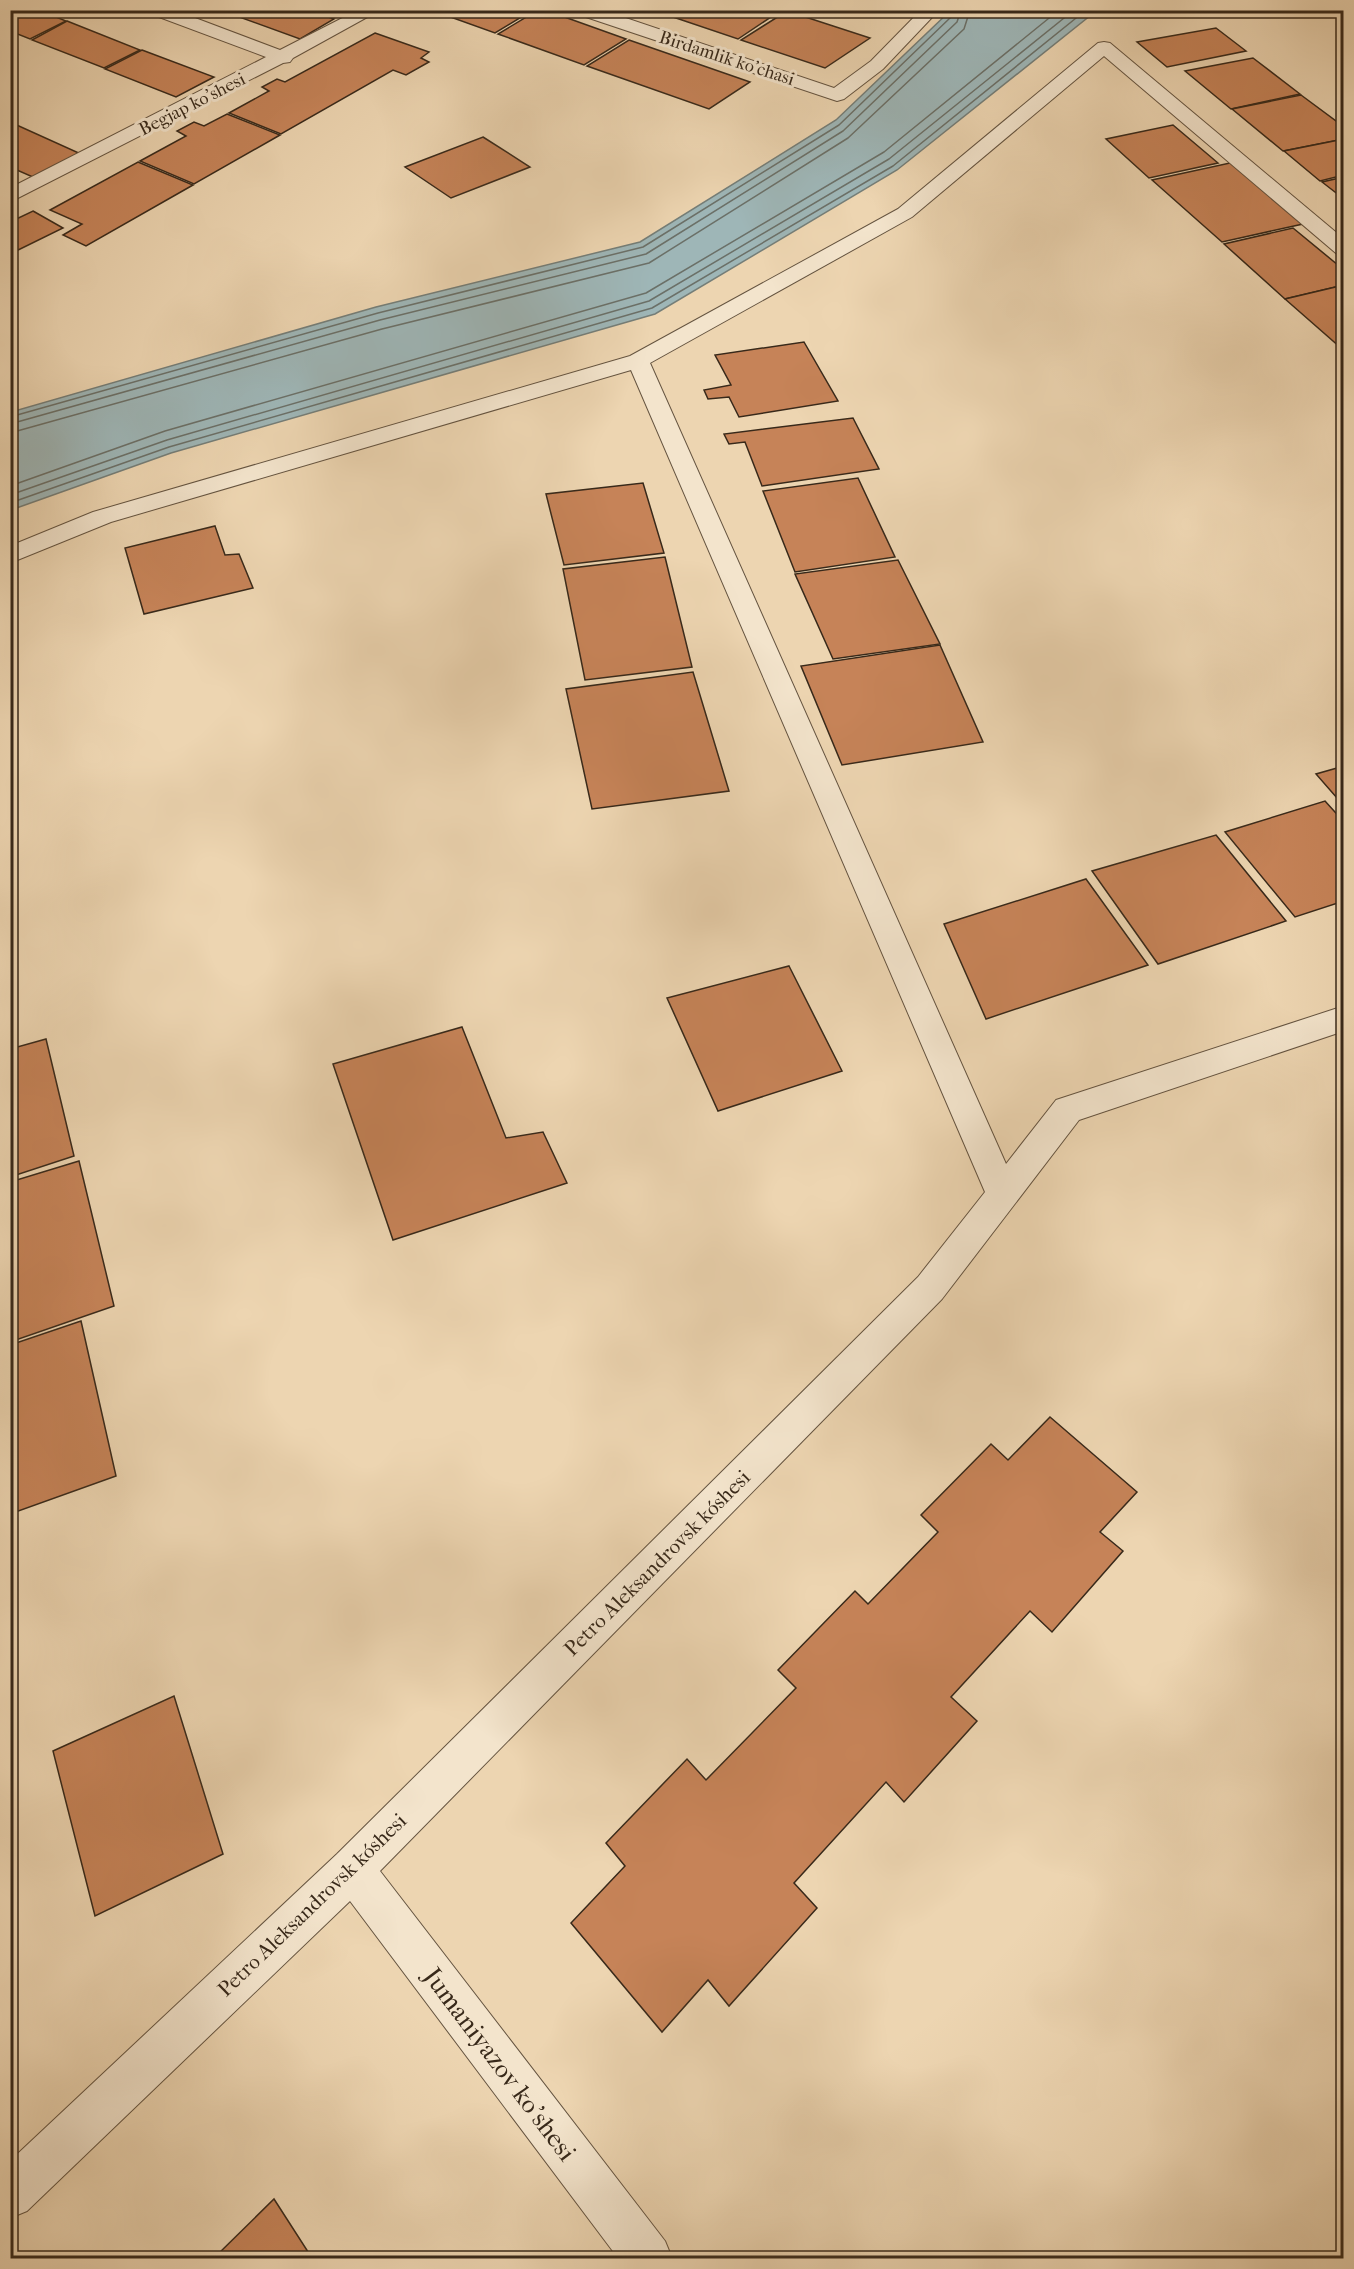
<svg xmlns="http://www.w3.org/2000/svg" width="1354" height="2269" font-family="'IM FELL French Canon',serif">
	<rect width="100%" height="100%" fill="#edd5b1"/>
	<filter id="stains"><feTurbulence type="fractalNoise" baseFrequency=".00333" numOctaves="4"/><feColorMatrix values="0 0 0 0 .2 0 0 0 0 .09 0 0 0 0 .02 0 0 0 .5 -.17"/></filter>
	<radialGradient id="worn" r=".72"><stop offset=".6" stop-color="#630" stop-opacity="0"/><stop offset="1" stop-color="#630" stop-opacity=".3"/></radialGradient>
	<path fill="#9eb6b7" stroke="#757e78" stroke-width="1.5" d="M950 11H1096L897 170 655 314 171 453 11 510V412L376 307 640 242 836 120Z"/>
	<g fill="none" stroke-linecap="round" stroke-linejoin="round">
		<g stroke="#6b7068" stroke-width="1.5">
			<path d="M10 417 378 313 643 247 839 125 951 17 954 10"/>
			<path d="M10 424 380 320 646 254 843 131 957 22 961 10"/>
			<path d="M10 433 382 329 649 263 848 138 964 29 970 10"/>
			<path d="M10 486 165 431 646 293 884 152 1059 10"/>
			<path d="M10 495 167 440 649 301 889 159 1074 10"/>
			<path d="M10 503 169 447 652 308 893 166 1086 10"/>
		</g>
	</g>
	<g fill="#c68358" stroke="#38291a" stroke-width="1.5">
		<path d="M10 10H39L66 21 30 39 10 31Z"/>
		<path d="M220 10H308L334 19 300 39Z"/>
		<path d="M431 10H533L495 33Z"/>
		<path d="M538 10H545L626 39 584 65 498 34Z"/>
		<path d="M679 10H760L774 15 738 39 670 16Z"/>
		<path d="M787 11 870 38 825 68 741 40Z"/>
		<path d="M67 21 140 50 104 68 32 40Z"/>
		<path d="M1216 28 1246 51 1167 67 1137 42Z"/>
		<path d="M375 33 429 52 421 58 429 62 406 75 393 70 281 134 229 113 269 91 262 87 277 79 285 82Z"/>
		<path d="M629 40 750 82 709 109 587 66Z"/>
		<path d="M142 50 214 77 176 97 105 69Z"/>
		<path d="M1253 58 1300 94 1231 109 1185 71Z"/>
		<path d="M1301 95 1344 127V139L1283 151 1232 109Z"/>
		<path d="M227 114 280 135 194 184 140 161 186 136 177 131 194 122 204 126Z"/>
		<path d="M10 122 81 154 35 178 10 167Z"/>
		<path d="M1173 125 1218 163 1149 178 1106 139Z"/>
		<path d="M483 137 530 167 451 198 405 167Z"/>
		<path d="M1344 139V175L1320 181 1284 151Z"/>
		<path d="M1239 161 1312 222 1222 242 1152 180Z"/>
		<path d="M138 162 193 185 86 246 63 235 82 224 50 210Z"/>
		<path d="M1344 177V199L1322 182Z"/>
		<path d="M33 211 63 228 10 254V222Z"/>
		<path d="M1293 228 1344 270V285L1285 299 1224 244Z"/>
		<path d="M1344 285V348H1341L1285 299Z"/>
		<path d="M804 342 838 401 739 417 729 397 708 399 704 390 731 385 715 355Z"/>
		<path d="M853 418 879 469 762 486 745 442 729 444 724 434Z"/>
		<path d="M858 478 895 557 795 572 763 491Z"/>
		<path d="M643 483 664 553 564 565 546 494Z"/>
		<path d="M215 526 225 555 239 554 253 588 144 614 125 548Z"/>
		<path d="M665 557 692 667 585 680 563 569Z"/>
		<path d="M898 560 940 644 833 659 795 574Z"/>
		<path d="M940 645 983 742 842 765 801 666Z"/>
		<path d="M693 672 729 791 592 809 566 689Z"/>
		<path d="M1344 766V806L1316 774Z"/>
		<path d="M1325 801 1344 822V901L1295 917 1225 832Z"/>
		<path d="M1216 835 1286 921 1158 964 1092 871Z"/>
		<path d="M1086 879 1148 965 986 1019 944 924Z"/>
		<path d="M789 966 842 1071 718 1111 667 998Z"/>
		<path d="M462 1027 506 1138 543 1132 567 1183 393 1240 333 1064Z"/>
		<path d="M46 1039 74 1156 10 1177V1049Z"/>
		<path d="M79 1161 114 1306 10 1342V1182Z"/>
		<path d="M81 1321 116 1476 10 1514V1345Z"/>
		<path d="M1050 1417 1137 1492 1100 1532 1123 1551 1052 1632 1030 1611 951 1697 977 1721 904 1802 886 1782 794 1883 817 1908 729 2006 708 1980 662 2032 571 1923 625 1866 606 1843 687 1759 706 1780 796 1688 778 1670 855 1591 868 1604 938 1532 921 1515 991 1444 1008 1460Z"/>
		<path d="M174 1696 223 1854 95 1916 53 1751Z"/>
		<path d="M274 2199 312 2258H214Z"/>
	</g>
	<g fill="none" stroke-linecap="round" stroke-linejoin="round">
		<g stroke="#655440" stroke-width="2">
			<g id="minor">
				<path d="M149 10H174L280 50 358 10H380L293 58 290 62 283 63 10 202V188L266 57 151 14Z"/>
				<path d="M575 10H602L834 88 871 61 921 10H939L883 69 844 99 837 101 577 14Z"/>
				<path d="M1104 42 1110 43 1344 239V256L1337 254 1104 56 912 217 650 363 1006 1164 1056 1100 1344 1006V1031L1079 1120 942 1299 380 1871 665 2241 672 2258H618L350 1901 27 2211 10 2218V2161L337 1854 918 1277 985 1192 631 370 111 522 10 563V546L93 512 630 356 898 209 1098 43Z"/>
			</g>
		</g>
		<use href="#minor" fill="#f3e4cc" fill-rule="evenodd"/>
	</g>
	<g text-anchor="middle" stroke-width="6" stroke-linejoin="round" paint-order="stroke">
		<g font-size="18" fill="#38291a" stroke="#f3e4cc">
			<text transform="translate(727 58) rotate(18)" y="6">Birdamlik ko'chasi</text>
			<text transform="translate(192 104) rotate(-27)" y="6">Begjap ko'shesi</text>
		</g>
		<g font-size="21" fill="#38291a" stroke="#f3e4cc">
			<text transform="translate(657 1563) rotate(-45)" y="7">Petro Aleksandrovsk kóshesi</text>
			<text transform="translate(312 1905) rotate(-44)" y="7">Petro Aleksandrovsk kóshesi</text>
		</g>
		<g font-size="26" fill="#38291a" stroke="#f3e4cc">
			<text transform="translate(500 2064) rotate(53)" y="9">Jumaniyazov ko'shesi</text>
		</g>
	</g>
	<rect width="1354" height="2269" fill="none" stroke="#edd5b1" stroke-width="36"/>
	<rect x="12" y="12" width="1330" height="2245" fill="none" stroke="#38291a" stroke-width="3"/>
	<rect x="18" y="18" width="1318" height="2233" fill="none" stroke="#38291a" stroke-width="1.5"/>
	<rect width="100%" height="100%" filter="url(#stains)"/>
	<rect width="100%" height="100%" fill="url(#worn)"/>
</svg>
